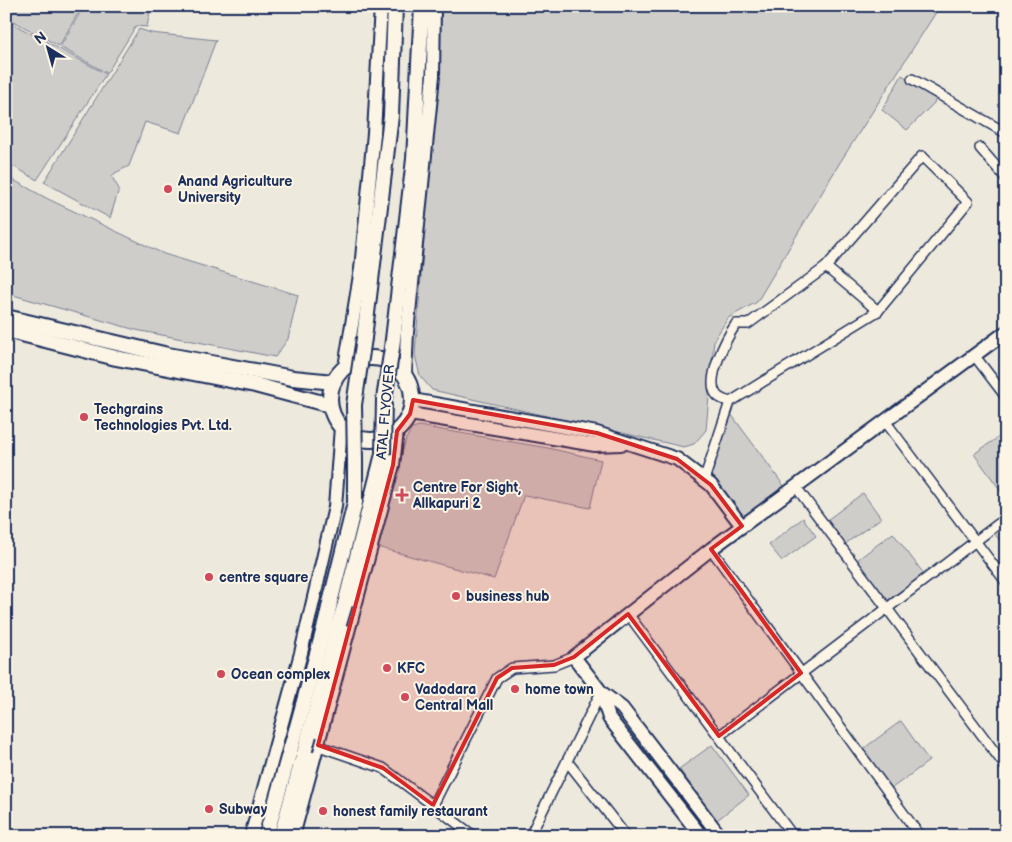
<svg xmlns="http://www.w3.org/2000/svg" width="1012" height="842" font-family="'Balsamiq Sans',sans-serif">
	<rect width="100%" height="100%" fill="#eee9dd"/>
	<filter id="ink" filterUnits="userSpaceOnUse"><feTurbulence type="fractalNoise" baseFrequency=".02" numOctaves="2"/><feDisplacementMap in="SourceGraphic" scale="10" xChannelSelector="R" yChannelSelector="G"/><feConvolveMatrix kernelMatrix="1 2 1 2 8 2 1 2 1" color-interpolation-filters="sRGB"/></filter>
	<g filter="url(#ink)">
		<g fill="#cfcdca" stroke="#757e94">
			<path d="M6 6H82L59 46 6 17Z"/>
			<path d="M84 6H151L147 27 136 26 107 73 60 47Z"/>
			<path d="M442 6H940L839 164 757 302 728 318 714 340 706 430 694 444 684 447 432 390 420 376 415 355Z"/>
			<path d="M6 20 106 74 37 180 6 162Z"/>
			<path d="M139 29 151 33 216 40 181 133 145 122 129 166 115 173 112 177 119 189 110 218 44 182Z"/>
			<path d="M902 75 936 97 934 103 907 130 882 110Z"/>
			<path d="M6 176 48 199 164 254 298 295 288 339 275 357 136 330 6 293Z"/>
			<path d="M731 414 784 486 744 518 711 474Z"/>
			<path d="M419 426 548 448 601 460 590 508 524 495 494 579 377 547 406 439 412 428Z"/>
			<path d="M1006 432V498L974 454Z"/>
			<path d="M863 493 881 518 845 544 827 520Z"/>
			<path d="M803 518 816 536 782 561 769 545Z"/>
			<path d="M1006 524V549L994 533Z"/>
			<path d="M893 533 924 574 887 601 857 560Z"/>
			<path d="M901 721 929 761 892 788 863 749Z"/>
			<path d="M712 745 749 795 717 820 679 769Z"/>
		</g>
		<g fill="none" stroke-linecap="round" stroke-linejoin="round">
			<g stroke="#1b2f5e" stroke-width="12">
				<g id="street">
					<path d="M912 79 1006 133"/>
					<path d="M980 148 1006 178"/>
					<path d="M826 267 878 311"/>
					<path d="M974 355 1006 397"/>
					<path d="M885 421 1006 582"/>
					<path d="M704 480 730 402 878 311 968 202 922 156 826 267 748 324H736C727 337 705 379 716 394 719 399 725 400 730 402"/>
					<path d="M796 487 1006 767"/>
					<path d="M711 549 920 836"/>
					<path d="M628 614 793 836"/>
					<path d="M719 736 1006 518"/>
					<path d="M313 744 383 768 474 836"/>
					<path d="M567 761 626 836"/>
					<path d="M433 805 497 678 512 668 554 665 574 657"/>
					<path d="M530 836 601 692"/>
				</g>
			</g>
			<g stroke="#1b2f5e" stroke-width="16">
				<g id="secondary">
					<path d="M345 367 361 269 374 133 381 6"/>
					<path d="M405 375 407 333 433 76 434 6"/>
					<path d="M413 400 597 433 677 459 711 485 742 526"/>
					<path d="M410 414 595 445 621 444"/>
					<path d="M601 692 609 718 701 836"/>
					<path d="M251 836 301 653 335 507 341 427"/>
					<path d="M293 836 393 465 397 431"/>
					<path d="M720 836 622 708 601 692 574 657 711 549 1006 332"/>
				</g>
			</g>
			<g stroke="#1b2f5e" stroke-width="18">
				<g id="primary">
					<path d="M6 317 168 355 293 378 334 382"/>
					<path d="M6 330 116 358 255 385 330 405"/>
					<path d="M364 338 391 116 395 6"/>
					<path d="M392 348 414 159 422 6"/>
					<circle cx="371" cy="399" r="41"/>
					<path d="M330 603 355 503V461"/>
					<path d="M345 604 383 454"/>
					<path d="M296 730 326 621"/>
					<path d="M309 735 339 624"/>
					<path d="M266 836 291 747"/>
					<path d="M281 836 305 750"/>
				</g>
			</g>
			<use href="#street" stroke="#fcf5e5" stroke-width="9"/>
			<use href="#secondary" stroke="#fcf5e5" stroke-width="12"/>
			<use href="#primary" stroke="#fcf5e5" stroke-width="14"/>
			<g stroke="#1b2f5e" stroke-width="18" stroke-linecap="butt">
				<g id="primary-bridge">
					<path d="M383 454 384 399 392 348"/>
					<path d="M355 461 354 405 364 338"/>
					<path d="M326 621 330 603"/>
					<path d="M339 624 345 604"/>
					<path d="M291 747 296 730"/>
					<path d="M305 750 309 735"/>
				</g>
			</g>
			<use href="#primary-bridge" stroke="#fcf5e5" stroke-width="14"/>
		</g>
	</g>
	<path fill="#d62828" fill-opacity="0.2" stroke="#d62828" stroke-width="4" stroke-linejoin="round" d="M413 400 597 433 677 459 711 485 742 526 711 549 801 673 719 736 628 614 574 657 554 665 512 668 497 678 433 805 383 768 318 745 393 465 397 431 410 414Z"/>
	<g fill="#d1495b" stroke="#fcf5e5" stroke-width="2">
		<circle cx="168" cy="189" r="5"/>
		<circle cx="84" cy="417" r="5"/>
		<path d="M399.5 487.5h5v5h5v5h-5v5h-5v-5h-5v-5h5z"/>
		<circle cx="209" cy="577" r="5"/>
		<circle cx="456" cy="596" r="5"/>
		<circle cx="387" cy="668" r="5"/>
		<circle cx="221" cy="674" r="5"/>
		<circle cx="515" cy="689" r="5"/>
		<circle cx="405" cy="697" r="5"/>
		<circle cx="209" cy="809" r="5"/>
		<circle cx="323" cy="811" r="5"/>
	</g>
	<g text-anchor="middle" stroke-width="4" stroke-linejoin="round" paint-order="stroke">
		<g font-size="14" font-weight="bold" fill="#1b2f5e" stroke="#fcf5e5" text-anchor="start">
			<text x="178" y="186">Anand Agriculture<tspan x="178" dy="16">University</tspan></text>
			<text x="94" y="414">Techgrains<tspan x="94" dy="16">Technologies Pvt. Ltd.</tspan></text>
			<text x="413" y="492">Centre For Sight,<tspan x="413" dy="16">Allkapuri 2</tspan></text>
			<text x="219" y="582">centre square</text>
			<text x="466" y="601">business hub</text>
			<text x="397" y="673">KFC</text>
			<text x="231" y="679">Ocean complex</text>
			<text x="415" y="694">Vadodara<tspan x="415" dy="16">Central Mall</tspan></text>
			<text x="525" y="694">home town</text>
			<text x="219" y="814">Subway</text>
			<text x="333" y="816">honest family restaurant</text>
		</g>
		<g font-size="14" fill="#1b2f5e" stroke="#fcf5e5">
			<text transform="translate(385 412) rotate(-85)" y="5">ATAL FLYOVER</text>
		</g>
	</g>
	<rect width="1012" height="842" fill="none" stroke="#fcf5e5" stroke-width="25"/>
	<rect x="12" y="12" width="987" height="817" fill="none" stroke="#1b2f5e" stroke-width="2" filter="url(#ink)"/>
	<g transform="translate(48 48) rotate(323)" stroke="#fcf5e5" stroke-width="4" paint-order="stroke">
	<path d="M0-4L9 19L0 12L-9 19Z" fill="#1b2f5e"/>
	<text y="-8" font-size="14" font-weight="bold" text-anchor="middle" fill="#1b2f5e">N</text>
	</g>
</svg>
